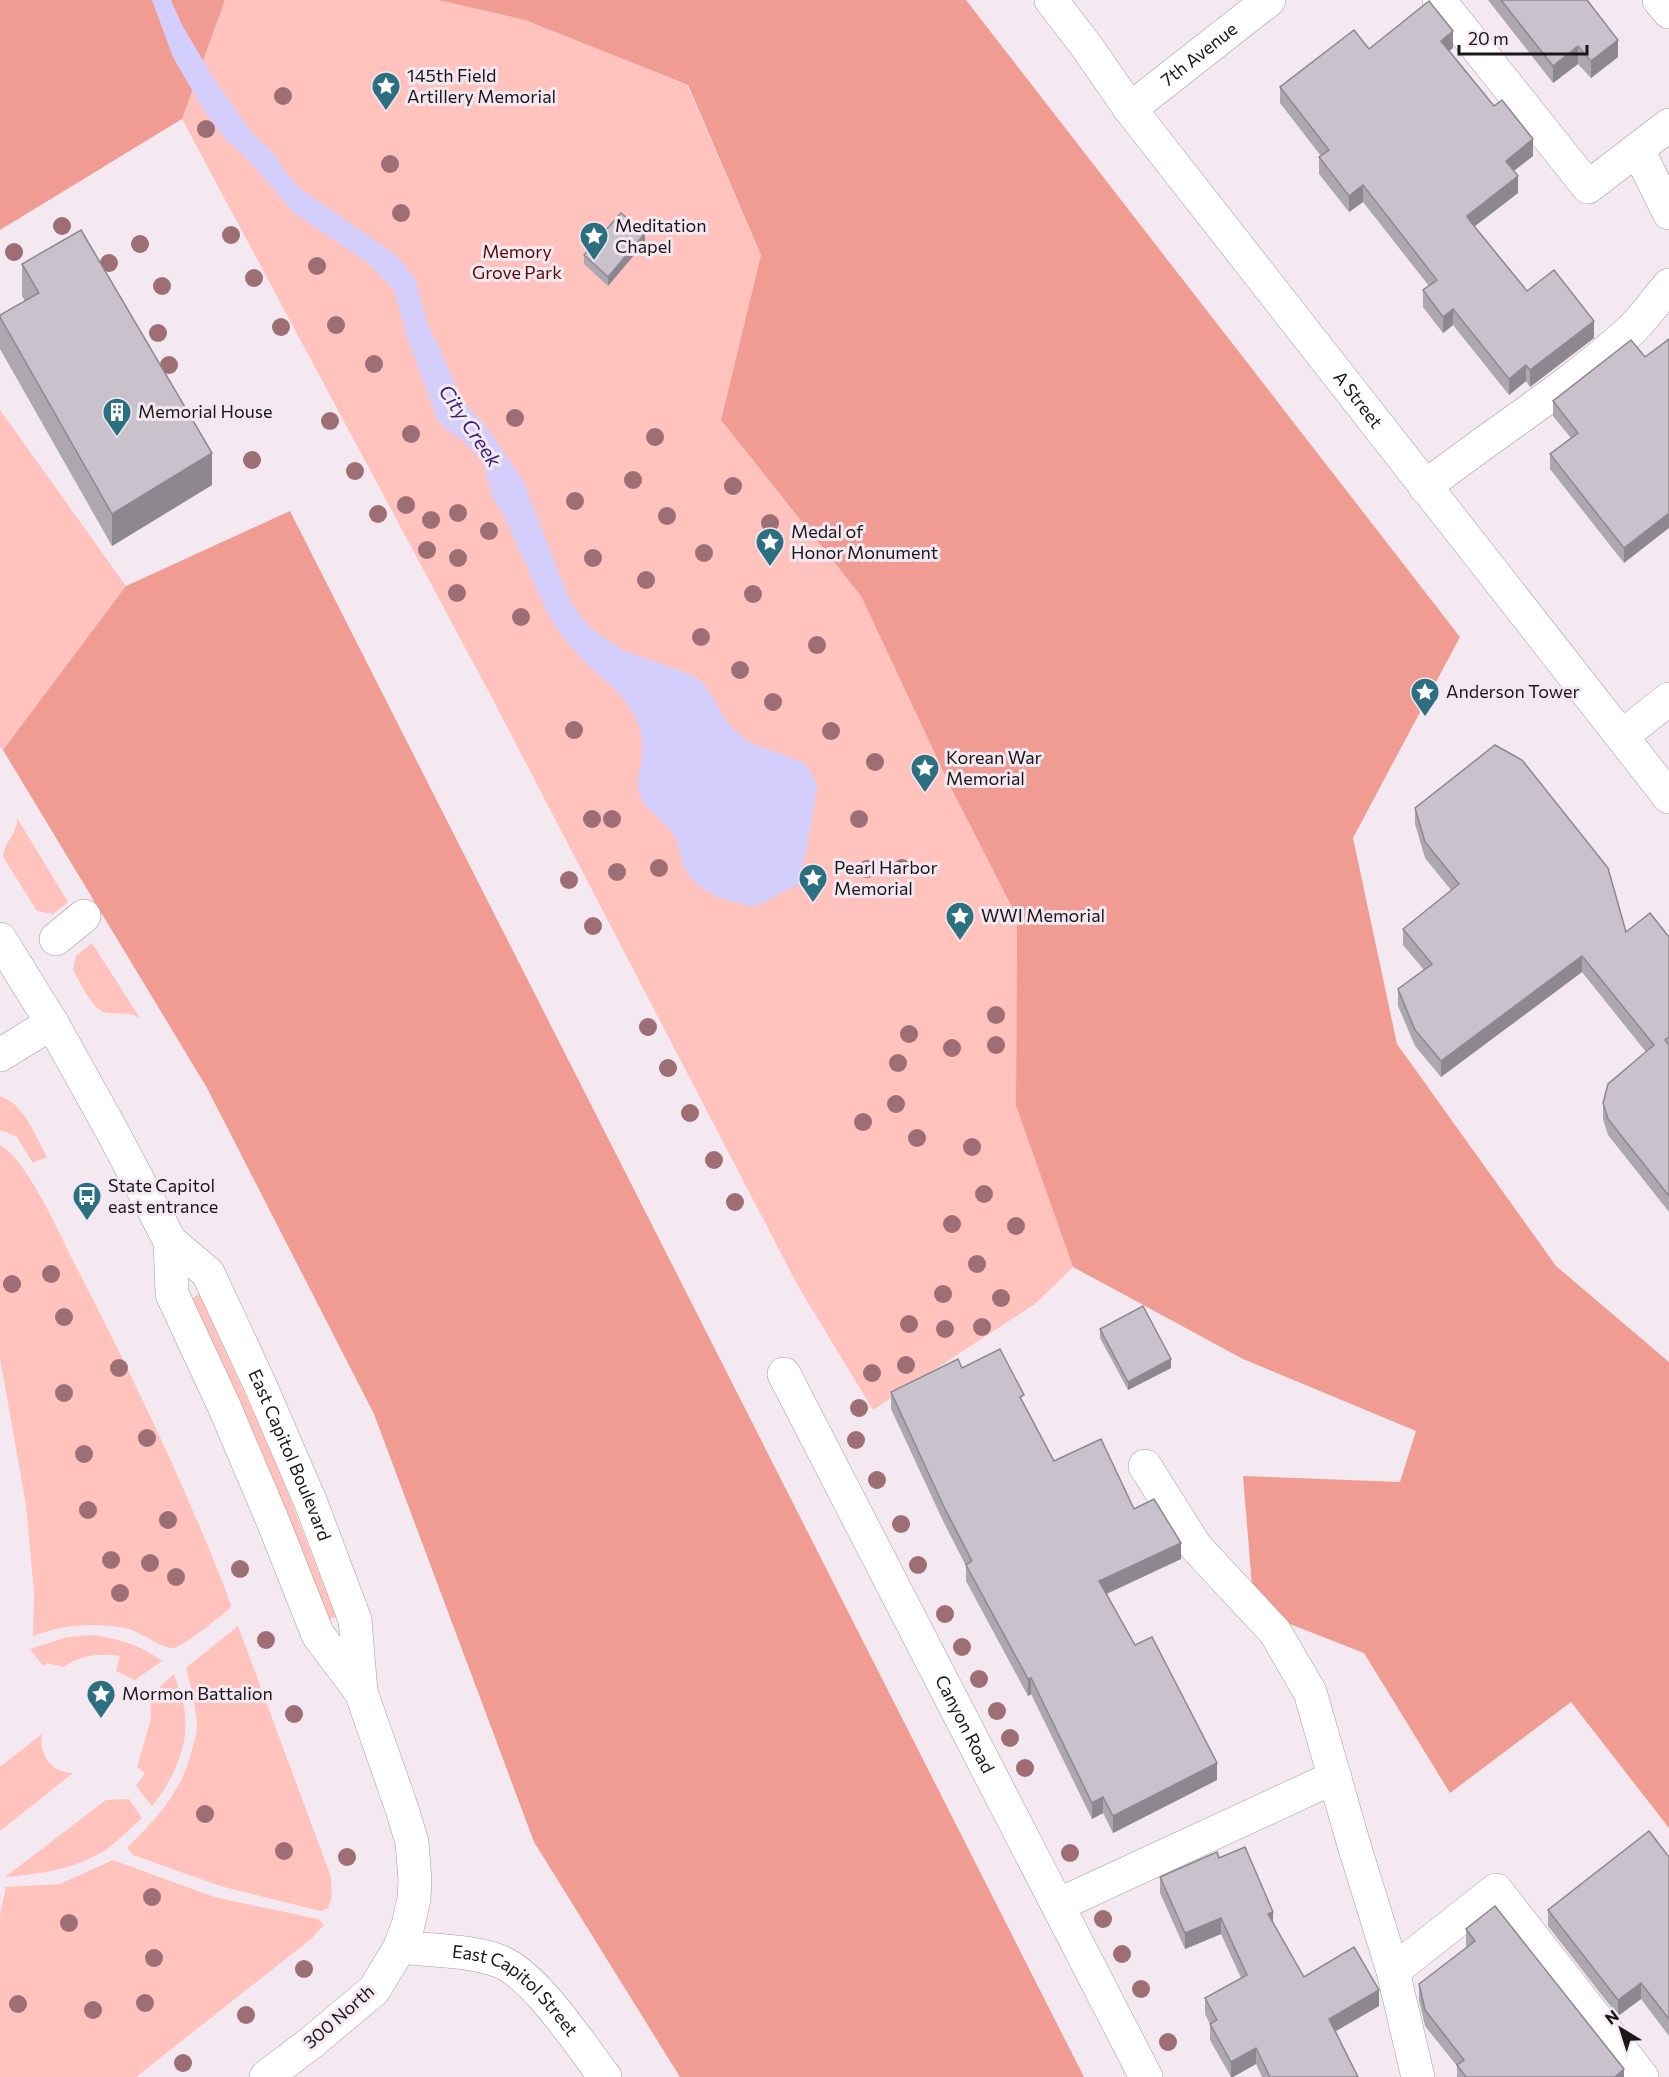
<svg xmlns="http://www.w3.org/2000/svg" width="1669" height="2077" font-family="Commissioner,sans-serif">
	<rect width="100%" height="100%" fill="#f5e9f1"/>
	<g fill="#ffc2bc">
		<path d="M225 0H438L525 20 687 85 761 255 721 420 861 596 951 788 1017 917 1016 1106 1073 1267 1035 1304 873 1410 798 1286 490 694 182 119Z"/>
		<path d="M0 410 126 586 3 750 0 747Z"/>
		<path d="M17 818 68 902 53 914 37 911 3 857C4 842 18 833 17 818Z"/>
		<path d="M92 943 140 1018C126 1011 121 1015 108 1013 93 1012 80 982 73 970L76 956Z"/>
		<path d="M0 1096C25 1105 35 1135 47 1157L33 1163 16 1136 0 1130Z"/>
		<path d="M0 1145C26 1159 58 1230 72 1259 130 1371 185 1484 230 1602L231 1606 228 1610C218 1618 186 1644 175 1648 165 1651 138 1630 125 1628 93 1622 63 1625 33 1636L34 1592 26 1505 0 1358Z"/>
		<path d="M199 1294 274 1458 336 1617 327 1620 190 1300Z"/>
		<path d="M238 1626 331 1877 332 1896 328 1908 321 1911 220 1886 133 1855 127 1848C157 1817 182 1793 192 1749 194 1742 197 1734 197 1727 196 1707 191 1687 186 1668Z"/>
		<path d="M92 1635C121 1639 138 1644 162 1661L135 1680 116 1671 120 1656C97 1653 83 1655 63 1667L47 1663 43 1666 30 1649 67 1637Z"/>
		<path d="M174 1674C179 1688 184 1701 185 1715 189 1747 171 1783 152 1806L136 1786 145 1773 137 1767 151 1719 150 1696Z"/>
		<path d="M42 1734C39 1755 51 1773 73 1773L0 1831V1767Z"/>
		<path d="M129 1799 142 1818C132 1827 122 1837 111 1846 81 1868 42 1874 5 1877L106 1800Z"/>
		<path d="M113 1860 214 1897 318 1919 324 1925 311 1939 136 2077H0V1915L6 1887 60 1884Z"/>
	</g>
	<g fill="#f09c93">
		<path d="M0 0H225L182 119 0 230Z"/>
		<path d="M438 0H966L1460 637 1353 838 1397 1044 1556 1266 1669 1362V1828L1571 1702 1450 1793 1364 1653 1254 1610 1243 1476 1400 1482 1416 1431 1243 1359 1073 1267 1016 1106 1017 917 951 788 861 596 721 420 761 255 688 85 525 20Z"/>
		<path d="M290 511 1084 2077H680L534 1842 374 1414 207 1088 3 750 126 586Z"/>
	</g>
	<path fill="#d3cefb" d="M152 0H171L182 25 214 79 251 132 274 154 285 171 298 187 397 256 415 278 428 325 444 358 461 399 485 425 523 480 562 581 572 604 582 618 597 633 622 650 692 675 704 684 730 726 750 743 805 763 811 772 817 785 813 815 799 884 754 907C726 901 695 893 683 864 679 854 679 843 673 834 665 822 644 808 640 796 635 781 642 766 642 751 643 738 639 722 632 712 621 691 602 679 585 662 571 648 559 633 549 616L503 514 493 498 483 463 478 457 462 440 442 426 437 419 407 337 394 290 368 263 294 213 248 160 225 139 204 111 173 57Z"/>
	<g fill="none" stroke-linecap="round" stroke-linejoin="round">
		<g stroke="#a59aa1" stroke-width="34">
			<g id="minor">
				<path id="s1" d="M1051 0 1087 47 1130 109 1669 797"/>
				<path d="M1439 0 1588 187 1669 125"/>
				<path d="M1659 0 1669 12"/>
				<path id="s2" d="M1130 109 1269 0"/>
				<path d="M1638 150 1669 213"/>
				<path d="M1425 487C1492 434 1567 389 1630 331 1645 317 1656 300 1669 285"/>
				<path d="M1622 736 1669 699"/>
				<path id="s3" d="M0 939 52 1023 112 1131 170 1241 208 1273 261 1387 311 1503 355 1620 361 1692 402 1809 412 1842 415 1880 414 1899 408 1925 400 1947 374 1990 312 2042 266 2077"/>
				<path d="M56 939 84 916"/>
				<path d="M0 1055 52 1023"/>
				<path d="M170 1241 172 1294 224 1406 272 1519 318 1635 361 1692"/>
				<path id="s4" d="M784 1374 1146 2077"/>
				<path d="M1145 1466 1196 1547 1275 1632 1310 1692 1354 1845 1393 1971"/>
				<path d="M1058 1905 1335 1777"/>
				<path id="s5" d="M400 1947C431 1951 466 1950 496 1960 533 1971 581 2046 605 2077"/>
				<path d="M1418 2077 1393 1971 1496 1890 1642 2077"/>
			</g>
		</g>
		<use href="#minor" stroke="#fff" stroke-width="33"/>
	</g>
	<g fill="#9d6e73">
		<circle cx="283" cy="96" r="9"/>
		<circle cx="206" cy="129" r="9"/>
		<circle cx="390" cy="164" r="9"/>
		<circle cx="401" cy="213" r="9"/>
		<circle cx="62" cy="226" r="9"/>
		<circle cx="231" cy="235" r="9"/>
		<circle cx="140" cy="244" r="9"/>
		<circle cx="14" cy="252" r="9"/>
		<circle cx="109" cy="263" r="9"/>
		<circle cx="317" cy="266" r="9"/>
		<circle cx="254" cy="278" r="9"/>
		<circle cx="162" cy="286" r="9"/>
		<circle cx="336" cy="325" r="9"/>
		<circle cx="281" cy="327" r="9"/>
		<circle cx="158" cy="333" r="9"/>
		<circle cx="374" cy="364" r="9"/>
		<circle cx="169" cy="365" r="9"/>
		<circle cx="515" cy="418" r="9"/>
		<circle cx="330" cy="421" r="9"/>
		<circle cx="411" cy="434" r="9"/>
		<circle cx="655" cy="437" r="9"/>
		<circle cx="252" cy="460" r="9"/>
		<circle cx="355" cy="471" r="9"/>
		<circle cx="633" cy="480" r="9"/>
		<circle cx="733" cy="486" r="9"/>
		<circle cx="575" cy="501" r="9"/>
		<circle cx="406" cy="505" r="9"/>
		<circle cx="458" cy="513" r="9"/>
		<circle cx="378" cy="514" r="9"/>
		<circle cx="667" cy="516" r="9"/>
		<circle cx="431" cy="520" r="9"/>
		<circle cx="770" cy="523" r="9"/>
		<circle cx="489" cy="531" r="9"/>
		<circle cx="427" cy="550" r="9"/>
		<circle cx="704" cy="553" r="9"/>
		<circle cx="458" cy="558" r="9"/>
		<circle cx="593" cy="558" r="9"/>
		<circle cx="646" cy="580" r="9"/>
		<circle cx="457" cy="593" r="9"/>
		<circle cx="753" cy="594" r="9"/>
		<circle cx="521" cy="617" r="9"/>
		<circle cx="701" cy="637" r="9"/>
		<circle cx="817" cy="645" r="9"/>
		<circle cx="740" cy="670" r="9"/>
		<circle cx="773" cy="702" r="9"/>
		<circle cx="574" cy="730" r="9"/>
		<circle cx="831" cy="731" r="9"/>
		<circle cx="875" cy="762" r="9"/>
		<circle cx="592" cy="819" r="9"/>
		<circle cx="612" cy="819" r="9"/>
		<circle cx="859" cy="819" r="9"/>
		<circle cx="659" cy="868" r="9"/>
		<circle cx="902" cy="868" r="9"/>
		<circle cx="867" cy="869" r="9"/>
		<circle cx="617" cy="872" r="9"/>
		<circle cx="569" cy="880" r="9"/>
		<circle cx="593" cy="926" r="9"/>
		<circle cx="996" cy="1015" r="9"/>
		<circle cx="648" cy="1027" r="9"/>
		<circle cx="909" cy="1034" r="9"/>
		<circle cx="996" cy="1045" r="9"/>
		<circle cx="952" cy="1048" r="9"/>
		<circle cx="898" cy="1063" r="9"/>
		<circle cx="668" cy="1068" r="9"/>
		<circle cx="896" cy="1104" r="9"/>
		<circle cx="690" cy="1113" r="9"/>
		<circle cx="863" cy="1122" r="9"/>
		<circle cx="917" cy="1138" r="9"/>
		<circle cx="972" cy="1147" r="9"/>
		<circle cx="714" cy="1160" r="9"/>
		<circle cx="984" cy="1194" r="9"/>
		<circle cx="735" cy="1202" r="9"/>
		<circle cx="952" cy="1224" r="9"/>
		<circle cx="1016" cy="1226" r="9"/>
		<circle cx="977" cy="1264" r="9"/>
		<circle cx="51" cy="1274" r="9"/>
		<circle cx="12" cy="1284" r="9"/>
		<circle cx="943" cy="1294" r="9"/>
		<circle cx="1001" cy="1298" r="9"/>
		<circle cx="64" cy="1317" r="9"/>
		<circle cx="909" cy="1324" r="9"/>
		<circle cx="982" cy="1327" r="9"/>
		<circle cx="945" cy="1329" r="9"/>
		<circle cx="906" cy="1365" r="9"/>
		<circle cx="119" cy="1368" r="9"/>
		<circle cx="872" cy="1373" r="9"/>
		<circle cx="64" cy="1393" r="9"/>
		<circle cx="859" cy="1408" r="9"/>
		<circle cx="147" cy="1438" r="9"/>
		<circle cx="856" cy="1440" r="9"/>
		<circle cx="84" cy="1454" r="9"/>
		<circle cx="877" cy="1480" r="9"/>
		<circle cx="88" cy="1510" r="9"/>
		<circle cx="168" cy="1520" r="9"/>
		<circle cx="901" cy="1524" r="9"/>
		<circle cx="111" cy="1560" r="9"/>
		<circle cx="150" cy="1563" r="9"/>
		<circle cx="918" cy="1565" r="9"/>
		<circle cx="240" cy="1569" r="9"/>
		<circle cx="176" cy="1577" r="9"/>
		<circle cx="120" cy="1593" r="9"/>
		<circle cx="945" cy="1614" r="9"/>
		<circle cx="266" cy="1640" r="9"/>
		<circle cx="962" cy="1647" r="9"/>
		<circle cx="979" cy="1679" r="9"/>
		<circle cx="997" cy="1711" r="9"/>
		<circle cx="294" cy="1714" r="9"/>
		<circle cx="1010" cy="1738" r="9"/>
		<circle cx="1025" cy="1768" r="9"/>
		<circle cx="205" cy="1814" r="9"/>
		<circle cx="284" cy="1851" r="9"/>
		<circle cx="1070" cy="1853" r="9"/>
		<circle cx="347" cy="1857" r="9"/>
		<circle cx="152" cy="1897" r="9"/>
		<circle cx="1103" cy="1919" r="9"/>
		<circle cx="69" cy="1923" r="9"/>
		<circle cx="1122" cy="1954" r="9"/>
		<circle cx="154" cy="1958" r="9"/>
		<circle cx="304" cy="1969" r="9"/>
		<circle cx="1141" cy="1989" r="9"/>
		<circle cx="145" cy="2003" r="9"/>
		<circle cx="18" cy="2004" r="9"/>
		<circle cx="93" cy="2010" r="9"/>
		<circle cx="246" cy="2015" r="9"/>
		<circle cx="1168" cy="2042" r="9"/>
		<circle cx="183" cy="2063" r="9"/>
	</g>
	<g fill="#ada7b0">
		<path d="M1488 0H1587L1618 57 1591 78 1578 64 1553 83Z"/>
		<path d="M1453 48 1449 51 1533 156 1513 171 1518 193 1474 227 1527 291 1594 338 1530 387 1526 381 1509 395 1453 325 1443 333 1423 307V290L1429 286 1363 202 1349 212 1319 174V157L1321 156 1280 103V87L1369 49Z"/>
		<path d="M645 242 608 286 584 264V255Z"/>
		<path d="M22 264 212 485 112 546 0 349V315L25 301 22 296Z"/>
		<path d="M1631 340 1624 563 1550 469V454L1571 438 1553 416V401Z"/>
		<path d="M1415 808 1626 932 1669 937V1212L1608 1135 1603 1119V1103L1646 1052 1582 972 1441 1077 1415 1046 1398 1006V989L1424 970 1403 945V929L1451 890 1425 858 1415 824Z"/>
		<path d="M1100 1329 1171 1368 1128 1390 1100 1338Z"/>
		<path d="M962 1368 1024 1403 1054 1461 1134 1509 1181 1559 1107 1594 1135 1645 1217 1780 1113 1833 1103 1813 1092 1819 1031 1694 1028 1696 966 1581V1566L944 1523 891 1409V1392Z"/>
		<path d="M1669 1857V2036L1641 1999 1618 2016 1548 1926V1910Z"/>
		<path d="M1219 1858 1273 1922 1304 1977 1379 2006 1336 2031 1358 2077H1262L1256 2064 1233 2077H1231L1210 2040V2024L1205 2014V1998L1241 1978 1221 1934 1185 1949 1160 1893V1877Z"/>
		<path d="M1466 1929 1624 2077H1457V2066L1425 2026 1419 2000V1984L1467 1947 1466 1946Z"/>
	</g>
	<g fill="#8d8890">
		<path d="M1453 31V48L1441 57V41Z"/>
		<path d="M1618 40V57L1591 78V61Z"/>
		<path d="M1578 46V64L1553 83V66Z"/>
		<path d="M1533 139V156L1506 177V161Z"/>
		<path d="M1518 176V193L1467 232V216Z"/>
		<path d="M1363 185V202L1349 212V196Z"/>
		<path d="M645 233V242L608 286V277Z"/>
		<path d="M1453 309V325L1443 333V317Z"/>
		<path d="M1594 321V338L1530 387V370Z"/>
		<path d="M1526 365V381L1509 395V379Z"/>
		<path d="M212 453V485L112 546V514Z"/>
		<path d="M1669 513V528L1624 563V548Z"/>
		<path d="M1582 956V972L1441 1077V1061Z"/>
		<path d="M1171 1359V1368L1128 1390V1382Z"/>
		<path d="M1181 1543V1559L1099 1597V1581Z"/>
		<path d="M1031 1678V1694L1028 1696V1679Z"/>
		<path d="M1217 1763V1780L1113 1833V1816Z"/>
		<path d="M1103 1797V1813L1092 1819V1803Z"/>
		<path d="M1273 1912V1928L1268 1914Z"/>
		<path d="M1221 1918V1934L1185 1949V1933Z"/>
		<path d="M1641 1983V1999L1618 2016V2000Z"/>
		<path d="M1379 1990V2006L1329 2035V2019Z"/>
		<path d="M1256 2048V2064L1233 2077H1231V2062Z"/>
		<path d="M1624 2069V2077H1615Z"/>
	</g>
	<g fill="#c9c2cd" stroke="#8d8890" stroke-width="1.5">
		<path d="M1501 0H1587L1618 40 1591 61 1578 46 1553 66Z"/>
		<path d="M1429 1 1453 31 1441 41 1494 106 1502 100 1533 139 1506 161 1518 176 1467 216 1470 221 1527 291 1554 270 1594 321 1530 370 1526 365 1509 379 1453 309 1443 317 1423 290 1437 280 1363 185 1349 196 1319 157 1329 150 1280 87 1354 30 1369 49Z"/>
		<path d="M621 213 645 233 608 277 584 255Z"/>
		<path d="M81 230 212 453 112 514 0 317V315L39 293 22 264Z"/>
		<path d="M1669 339V513L1624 548 1550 454 1578 433 1553 401 1631 340 1645 357Z"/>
		<path d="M1495 745 1522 760 1608 868 1626 932 1650 913 1669 937V1037L1665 1040 1669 1045V1196L1608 1119 1603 1103 1608 1084 1654 1045 1582 956 1441 1061 1415 1030 1398 989 1432 964 1403 929 1459 884 1425 842 1415 808Z"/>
		<path d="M1143 1306 1171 1359 1128 1382 1100 1329Z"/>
		<path d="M1000 1349 1024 1395 1020 1397 1054 1461 1101 1439 1134 1509 1154 1499 1181 1543 1099 1581 1135 1645 1152 1637 1217 1763 1113 1816 1103 1797 1092 1803 1031 1678 1028 1679 966 1565 972 1561 944 1507 891 1392 958 1359 962 1368Z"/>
		<path d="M1649 1831 1669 1857V2019L1641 1983 1618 2000 1548 1910Z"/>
		<path d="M1245 1847 1273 1912 1268 1914 1304 1977 1354 1947 1379 1990 1329 2019 1358 2077H1270L1256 2048 1231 2062 1210 2024 1217 2020 1205 1998 1247 1975 1221 1918 1185 1933 1160 1877 1217 1852 1219 1858Z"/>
		<path d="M1495 1906 1624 2069 1615 2077H1466L1457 2065 1464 2060 1425 2010 1419 1984 1475 1941 1466 1929Z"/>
	</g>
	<defs>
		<g id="sight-pin" transform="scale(1.5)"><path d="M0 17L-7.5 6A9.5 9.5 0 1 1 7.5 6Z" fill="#2c6f80" stroke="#f5e9f1"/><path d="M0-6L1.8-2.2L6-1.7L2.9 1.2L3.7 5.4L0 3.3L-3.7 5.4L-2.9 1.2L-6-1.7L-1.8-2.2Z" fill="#fff"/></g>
		<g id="building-pin" transform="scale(1.5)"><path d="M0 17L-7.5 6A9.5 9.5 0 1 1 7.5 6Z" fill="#2c6f80" stroke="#f5e9f1"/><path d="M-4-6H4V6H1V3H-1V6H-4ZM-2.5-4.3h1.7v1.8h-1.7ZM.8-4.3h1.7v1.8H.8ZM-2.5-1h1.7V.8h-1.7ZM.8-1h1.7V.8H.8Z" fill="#fff"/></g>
		<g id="bus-pin" transform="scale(1.5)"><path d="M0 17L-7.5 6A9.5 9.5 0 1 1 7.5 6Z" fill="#2c6f80" stroke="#f5e9f1"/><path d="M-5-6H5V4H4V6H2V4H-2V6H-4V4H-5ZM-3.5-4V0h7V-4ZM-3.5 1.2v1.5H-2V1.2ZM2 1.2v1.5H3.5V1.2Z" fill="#fff"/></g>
	</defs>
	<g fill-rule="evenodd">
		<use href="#sight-pin" x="386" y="86"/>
		<use href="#sight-pin" x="594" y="236"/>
		<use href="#building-pin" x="117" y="412"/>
		<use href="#sight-pin" x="770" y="542"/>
		<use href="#sight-pin" x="1425" y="692"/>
		<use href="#sight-pin" x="925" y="768"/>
		<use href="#sight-pin" x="813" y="878"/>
		<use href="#sight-pin" x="960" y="916"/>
		<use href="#bus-pin" x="87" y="1196"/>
		<use href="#sight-pin" x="101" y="1694"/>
	</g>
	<g text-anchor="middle" stroke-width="6" stroke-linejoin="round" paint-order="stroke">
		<g font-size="18" fill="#1a1619" stroke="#f5e9f1">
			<text dy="6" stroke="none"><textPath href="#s2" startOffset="88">7th Avenue</textPath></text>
			<text dy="6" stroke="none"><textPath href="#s1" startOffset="504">A Street</textPath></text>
			<text dy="6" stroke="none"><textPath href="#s3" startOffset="596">East Capitol Boulevard</textPath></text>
			<text dy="6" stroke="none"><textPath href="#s4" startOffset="394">Canyon Road</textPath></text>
			<text dy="6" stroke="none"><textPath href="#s5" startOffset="129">East Capitol Street</textPath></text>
			<text transform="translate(339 2017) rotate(-41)" y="6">300 North</text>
		</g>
		<g font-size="18" fill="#1a1619" stroke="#f5e9f1" text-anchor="start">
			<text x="407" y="82">145th Field<tspan x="407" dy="21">Artillery Memorial</tspan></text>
			<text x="615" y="232">Meditation<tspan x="615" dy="21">Chapel</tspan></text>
			<text x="138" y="418">Memorial House</text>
			<text x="791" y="538">Medal of<tspan x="791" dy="21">Honor Monument</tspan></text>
			<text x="1446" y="698">Anderson Tower</text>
			<text x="946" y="764">Korean War<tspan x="946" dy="21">Memorial</tspan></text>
			<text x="834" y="874">Pearl Harbor<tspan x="834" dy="21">Memorial</tspan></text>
			<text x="981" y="922">WWI Memorial</text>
			<text x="108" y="1192">State Capitol<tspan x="108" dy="21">east entrance</tspan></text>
			<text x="122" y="1700">Mormon Battalion</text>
		</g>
		<g font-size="18" fill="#550a0c" stroke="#f5e9f1">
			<text x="517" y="258">Memory<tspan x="517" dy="21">Grove Park</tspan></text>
		</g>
		<g font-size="20" font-style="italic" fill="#3a2375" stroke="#f5e9f1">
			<text transform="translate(470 426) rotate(56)" y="7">City Creek</text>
		</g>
	</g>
	<g transform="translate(1621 2029) rotate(322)" stroke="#f5e9f1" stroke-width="4.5" paint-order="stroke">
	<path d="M0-4.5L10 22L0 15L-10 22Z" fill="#1a1619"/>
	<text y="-9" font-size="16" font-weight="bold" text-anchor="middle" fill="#1a1619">N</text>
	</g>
	<path d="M1459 45v9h128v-9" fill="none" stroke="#1a1619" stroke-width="3"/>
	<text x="1468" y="45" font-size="18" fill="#1a1619" stroke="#f5e9f1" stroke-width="4.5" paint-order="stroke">20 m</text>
</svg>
